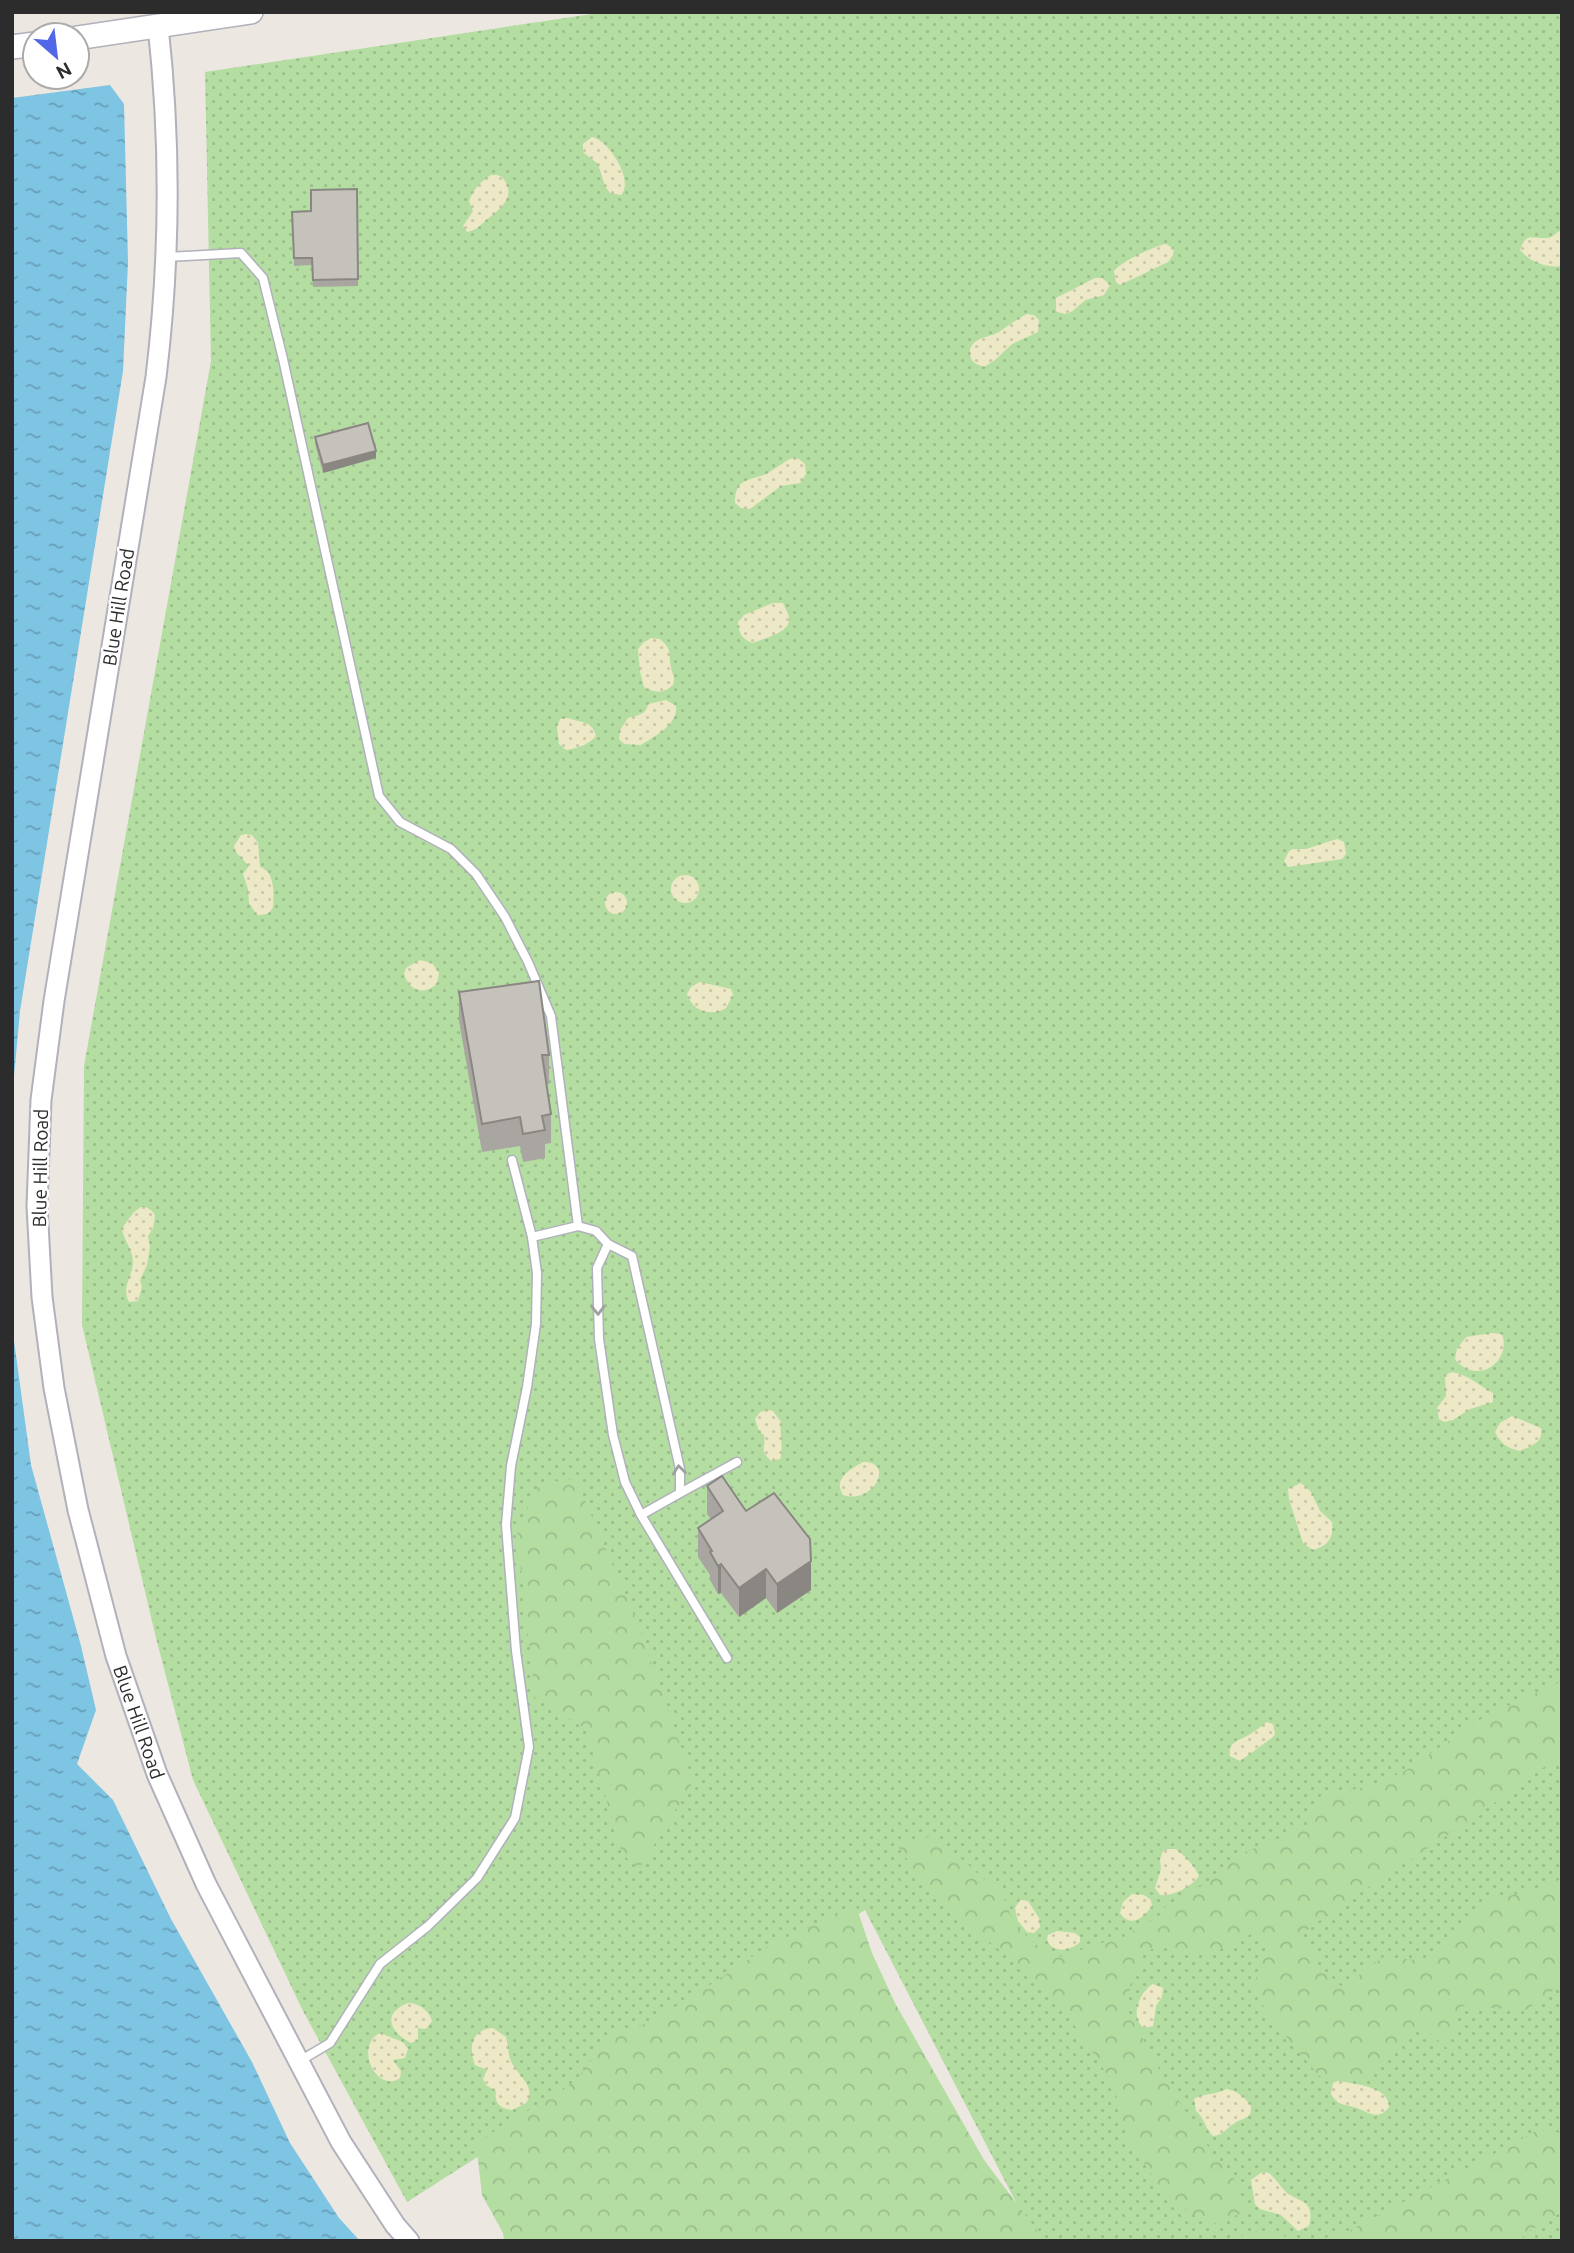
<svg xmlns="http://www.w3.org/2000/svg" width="1574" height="2253" font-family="Ubuntu,sans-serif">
	<defs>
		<pattern id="green-dots" width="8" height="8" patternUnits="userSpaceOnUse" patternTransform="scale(1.75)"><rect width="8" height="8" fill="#b4dda2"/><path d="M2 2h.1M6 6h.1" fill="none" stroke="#9bbe8c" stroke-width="1.8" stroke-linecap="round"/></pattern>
		<pattern id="forest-crowns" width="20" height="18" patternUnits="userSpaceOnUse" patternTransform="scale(1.75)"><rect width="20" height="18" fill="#b4dda2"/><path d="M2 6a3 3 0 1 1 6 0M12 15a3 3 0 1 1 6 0" fill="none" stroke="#9bbe8c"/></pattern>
		<pattern id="sand-dots" width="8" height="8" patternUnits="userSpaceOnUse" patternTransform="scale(1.75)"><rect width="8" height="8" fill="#ede9c6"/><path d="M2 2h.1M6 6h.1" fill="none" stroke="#cbc8aa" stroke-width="1.8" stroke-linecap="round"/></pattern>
		<pattern id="water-ripples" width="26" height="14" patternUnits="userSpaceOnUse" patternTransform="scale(1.75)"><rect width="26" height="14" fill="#7ec4e3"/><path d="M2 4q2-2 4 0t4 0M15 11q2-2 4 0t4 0" fill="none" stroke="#679fb8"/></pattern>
	</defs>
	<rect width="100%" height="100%" fill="#ece7e0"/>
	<path fill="url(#green-dots)" d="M605 12H1562V2241H1036L865 1910 407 2202 303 2011 193 1780 156 1638 82 1325 84 1066 211 361 205 72Z"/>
	<g fill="url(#forest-crowns)">
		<path d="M576 1479 639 1627 693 1782 639 1869 622 1854 586 1729 535 1698 517 1531 540 1483Z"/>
		<path d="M1562 1681V1754L1475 1817 1328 1914 1302 1934 1319 1966 1343 1988 1383 1957 1425 1961 1447 1937 1487 1901 1522 1893 1562 1879V1984L1526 2010 1461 2006 1448 2049 1419 2024 1367 2080 1319 2076 1280 2029 1252 1990 1267 1946 1253 1933 1213 1953 1181 1952 1157 1946 1144 1954 1131 1980 1127 2009 1161 2073 1213 2154 1235 2180 1245 2212 1208 2226 1162 2191 1126 2135 1113 2083 1070 2019 1006 1955 953 1913 921 1879 895 1842 936 1836 1003 1896 1015 1926 1046 1953 1064 1957 1092 1945 1120 1939 1159 1916 1165 1907 1217 1877 1238 1855 1285 1836 1308 1824 1318 1797 1370 1786 1405 1771 1484 1717Z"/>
		<path d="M856 1906 872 1953 895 2003 984 2160 1045 2241H504L503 2233 482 2195 476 2143 575 2081 613 2033 636 2028 689 1999 771 1944Z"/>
		<path d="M1538 2130 1562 2133V2212L1529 2231 1519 2241H1314L1349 2231Z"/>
		<path d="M1252 2230 1310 2241H1234Z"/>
	</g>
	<g fill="url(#sand-dots)">
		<path d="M592 137C609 140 635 182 621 195L610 193 605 186 598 164 583 152V144Z"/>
		<path d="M491 175C498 175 502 175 505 181 515 197 501 208 490 217 481 224 478 230 467 232L463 226 473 211 469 201C473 190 480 182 491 175Z"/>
		<path d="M1562 230V266C1546 268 1530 262 1520 250 1527 231 1531 239 1547 238 1553 238 1556 232 1562 230Z"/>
		<path d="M1166 244 1174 249 1173 255 1168 262 1120 285 1116 282 1114 271C1121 262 1154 246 1166 244Z"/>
		<path d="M1095 278H1102L1110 285 1104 295C1099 297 1091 298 1086 300 1074 307 1072 319 1056 311V298Z"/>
		<path d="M1027 314 1034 315 1039 320 1038 332 1012 344 995 360 984 367C976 364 970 362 970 353 970 337 989 338 999 332 1008 326 1017 319 1027 314Z"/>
		<path d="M792 458 799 459 805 464 806 474 800 483 781 486 750 509 741 508 735 503C735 476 751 482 768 473 776 468 784 462 792 458Z"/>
		<path d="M773 603H783C785 608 789 614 789 619 790 633 762 639 752 643 741 638 739 634 738 622L744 615Z"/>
		<path d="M651 638 660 639C673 651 668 652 671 667 672 675 676 676 673 685 663 694 655 693 644 687L640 671 638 649 643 643Z"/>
		<path d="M666 700 676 706C678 725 655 736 641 745L624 744 619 739 620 730 628 718C638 715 646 715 648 704Z"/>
		<path d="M568 718C581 723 592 720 596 736 588 745 578 748 566 750L559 744 557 727 560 719Z"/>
		<path d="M247 834 252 835 258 843 260 867C275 872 274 892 273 907 270 914 265 915 257 915L249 903 248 889 243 874 249 866 235 851 234 846 241 835Z"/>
		<path d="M1337 839 1344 842 1346 854 1342 859 1288 867 1284 861 1289 851 1293 849H1306Z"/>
		<circle cx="685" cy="889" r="14"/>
		<circle cx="616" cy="903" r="11"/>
		<path d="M420 960 432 963 439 973 437 983C424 997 409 990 404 974L406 968Z"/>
		<path d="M700 982 731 989 733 995 726 1008C711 1017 693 1012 687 994L691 987Z"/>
		<path d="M141 1207H146L152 1211 155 1215 153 1228 148 1236 150 1246 147 1265 140 1280 142 1287 138 1301 129 1302C121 1286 133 1276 133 1262 133 1249 123 1240 122 1228L134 1212Z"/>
		<path d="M1492 1333 1502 1334C1512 1361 1477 1387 1455 1359L1457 1349 1466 1337Z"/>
		<path d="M1452 1372C1469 1375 1478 1385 1493 1393V1402L1470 1409 1453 1420 1444 1422 1439 1419 1437 1408 1446 1396 1445 1375Z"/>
		<path d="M768 1410 773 1411 781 1422C779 1434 784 1449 780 1459L771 1461C759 1449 766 1449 764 1435L759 1431 755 1419 760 1412Z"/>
		<path d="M1512 1416 1541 1428C1544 1443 1530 1446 1520 1451 1507 1448 1501 1444 1495 1432L1500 1423Z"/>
		<path d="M863 1462C895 1461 875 1505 843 1495 833 1479 849 1470 863 1462Z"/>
		<path d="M1301 1483 1311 1492 1320 1511 1332 1522C1334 1538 1328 1546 1313 1550L1303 1543 1289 1499 1288 1489Z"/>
		<path d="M1267 1722 1273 1724 1275 1734 1273 1737 1240 1761 1230 1756C1228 1740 1241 1741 1252 1733 1257 1730 1261 1726 1267 1722Z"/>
		<path d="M1169 1849H1176C1186 1857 1194 1865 1199 1876 1192 1886 1173 1897 1160 1895L1155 1888 1161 1869 1160 1859 1163 1851Z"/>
		<path d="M1132 1894 1144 1895 1151 1900 1152 1906C1144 1917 1131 1929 1120 1913L1123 1902Z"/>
		<path d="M1020 1900 1028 1901 1039 1918 1040 1927 1034 1933 1027 1932 1018 1921 1015 1908Z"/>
		<path d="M1057 1931 1075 1933 1080 1937V1942C1070 1951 1053 1954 1047 1940L1048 1935Z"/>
		<path d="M1153 1984 1163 1988 1162 1997 1156 2006 1153 2026 1144 2028C1129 2017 1140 1991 1153 1984Z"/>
		<path d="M408 2003C418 2003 430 2011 432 2021L426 2029 418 2028V2040L411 2043C390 2032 381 2014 408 2003Z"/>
		<path d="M493 2028 506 2037C508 2044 508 2052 510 2059 515 2074 538 2086 526 2103L512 2110C500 2109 494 2103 496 2091L486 2085 483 2079 487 2070 475 2065C468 2047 472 2029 493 2028Z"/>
		<path d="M380 2033 403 2042 408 2049 405 2058 393 2060 401 2071 400 2078C378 2094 353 2047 380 2033Z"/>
		<path d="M1338 2081C1354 2084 1389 2086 1389 2107 1378 2122 1367 2111 1354 2107 1342 2104 1338 2105 1331 2094L1333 2083Z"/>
		<path d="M1226 2089C1237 2090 1245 2098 1251 2106 1251 2112 1251 2114 1247 2117 1243 2120 1238 2120 1235 2123 1226 2128 1224 2135 1213 2136 1205 2129 1205 2118 1196 2111L1194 2099C1204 2093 1216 2095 1226 2089Z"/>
		<path d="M1262 2172 1269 2173C1275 2178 1279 2185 1285 2191 1296 2203 1316 2197 1309 2226L1298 2231 1281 2215 1260 2209 1255 2204 1251 2180Z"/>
	</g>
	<g fill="url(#water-ripples)">
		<path d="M110 85 124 104 128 262 123 371 20 1011 12 1098V98Z"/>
		<path d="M12 1326 31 1465 81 1646 96 1710 77 1764 113 1800 171 1919 252 2062 290 2143 339 2218 360 2241H12Z"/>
	</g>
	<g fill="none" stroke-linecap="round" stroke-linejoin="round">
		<g stroke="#b0b1bb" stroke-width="11">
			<g id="service">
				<path d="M167 257 241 253 263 278 283 359 379 796 400 822 451 849 476 874 505 917 528 962 551 1016 578 1226 532 1237"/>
				<path d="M578 1226 596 1231 608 1244 632 1256 680 1469V1493L641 1515"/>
				<path d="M608 1244 597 1268 599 1339 613 1435 625 1482 641 1515 727 1658"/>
				<path d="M680 1493 737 1462"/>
				<path d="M298 2062 330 2043 380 1964 428 1926 477 1878 515 1818 529 1747 516 1651 506 1525 511 1466 527 1387 536 1324 537 1273 532 1237 512 1160"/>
			</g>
		</g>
		<g stroke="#b0b1bb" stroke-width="23">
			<g id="tertiary">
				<path id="s1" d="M158 26C171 143 170 261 156 377L54 1001 41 1100 37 1206 42 1297 54 1388 78 1510 116 1656 157 1774 206 1884 341 2142 395 2225 409 2241"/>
			</g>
		</g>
		<g stroke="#b0b1bb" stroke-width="26">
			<g id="secondary">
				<path d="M77 38 251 12"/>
				<path d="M12 47 35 44"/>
			</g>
		</g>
		<use href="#service" stroke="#fff" stroke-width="8"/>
		<use href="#tertiary" stroke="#fff" stroke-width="19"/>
		<use href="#secondary" stroke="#fff" stroke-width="23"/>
	</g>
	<g fill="#a9a6a1">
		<path d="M357 189 358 286 313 287 312 265 294 266 292 212 311 211Z"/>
		<path d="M315 437 376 458 323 473 315 444Z"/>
		<path d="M459 992 549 1055V1084H546L551 1114V1143L545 1144V1158L523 1162 520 1146 482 1152 459 1021Z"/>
		<path d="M707 1486 746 1511 811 1590 777 1613 766 1598 739 1617 721 1593 718 1594 710 1580V1575L698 1557V1528L711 1519 707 1514Z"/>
	</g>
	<g fill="#8a8783">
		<path d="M376 451V458L323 473V465Z"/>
		<path d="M811 1561V1590L777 1613V1584Z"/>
		<path d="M721 1564V1593L718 1594V1566Z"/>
		<path d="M766 1569V1598L739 1617V1588Z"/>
	</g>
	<g fill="#c5c1bb" stroke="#8a8783" stroke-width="2">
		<path d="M357 189 358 279 313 280 312 258H294L292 212 311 211V190Z"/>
		<path d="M368 423 376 451 323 465 315 437Z"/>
		<path d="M539 981 549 1055H542L551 1114 542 1116 545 1130 523 1134 520 1117 482 1124 459 992Z"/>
		<path d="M722 1476 746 1511 774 1493 810 1539 811 1561 777 1584 766 1569 739 1588 721 1564 718 1566 710 1552 712 1551 698 1528 723 1511 707 1486Z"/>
	</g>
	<defs><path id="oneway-chevron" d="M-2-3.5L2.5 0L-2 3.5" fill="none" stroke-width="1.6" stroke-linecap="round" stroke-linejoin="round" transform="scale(1.75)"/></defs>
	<g stroke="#a0a0a0">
		<use href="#oneway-chevron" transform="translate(598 1310) rotate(89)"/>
		<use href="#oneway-chevron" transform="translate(679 1470) rotate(-96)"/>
	</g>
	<g text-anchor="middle" stroke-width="5" stroke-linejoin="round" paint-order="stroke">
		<g font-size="19" fill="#2c2c2c" stroke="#fff">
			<text transform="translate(118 607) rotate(-81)" y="7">Blue Hill Road</text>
			<text transform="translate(40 1168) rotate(-89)" y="7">Blue Hill Road</text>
			<text dy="7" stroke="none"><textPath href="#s1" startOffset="1718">Blue Hill Road</textPath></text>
		</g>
	</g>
	<rect width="1574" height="2253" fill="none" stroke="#2c2c2c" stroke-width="28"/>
	<g transform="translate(56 56) rotate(152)"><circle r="33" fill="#ffffff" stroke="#ababab" stroke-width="2"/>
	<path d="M0-5L12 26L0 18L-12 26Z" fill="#5167e8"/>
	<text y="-10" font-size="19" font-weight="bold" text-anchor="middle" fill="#2c2c2c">N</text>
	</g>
</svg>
